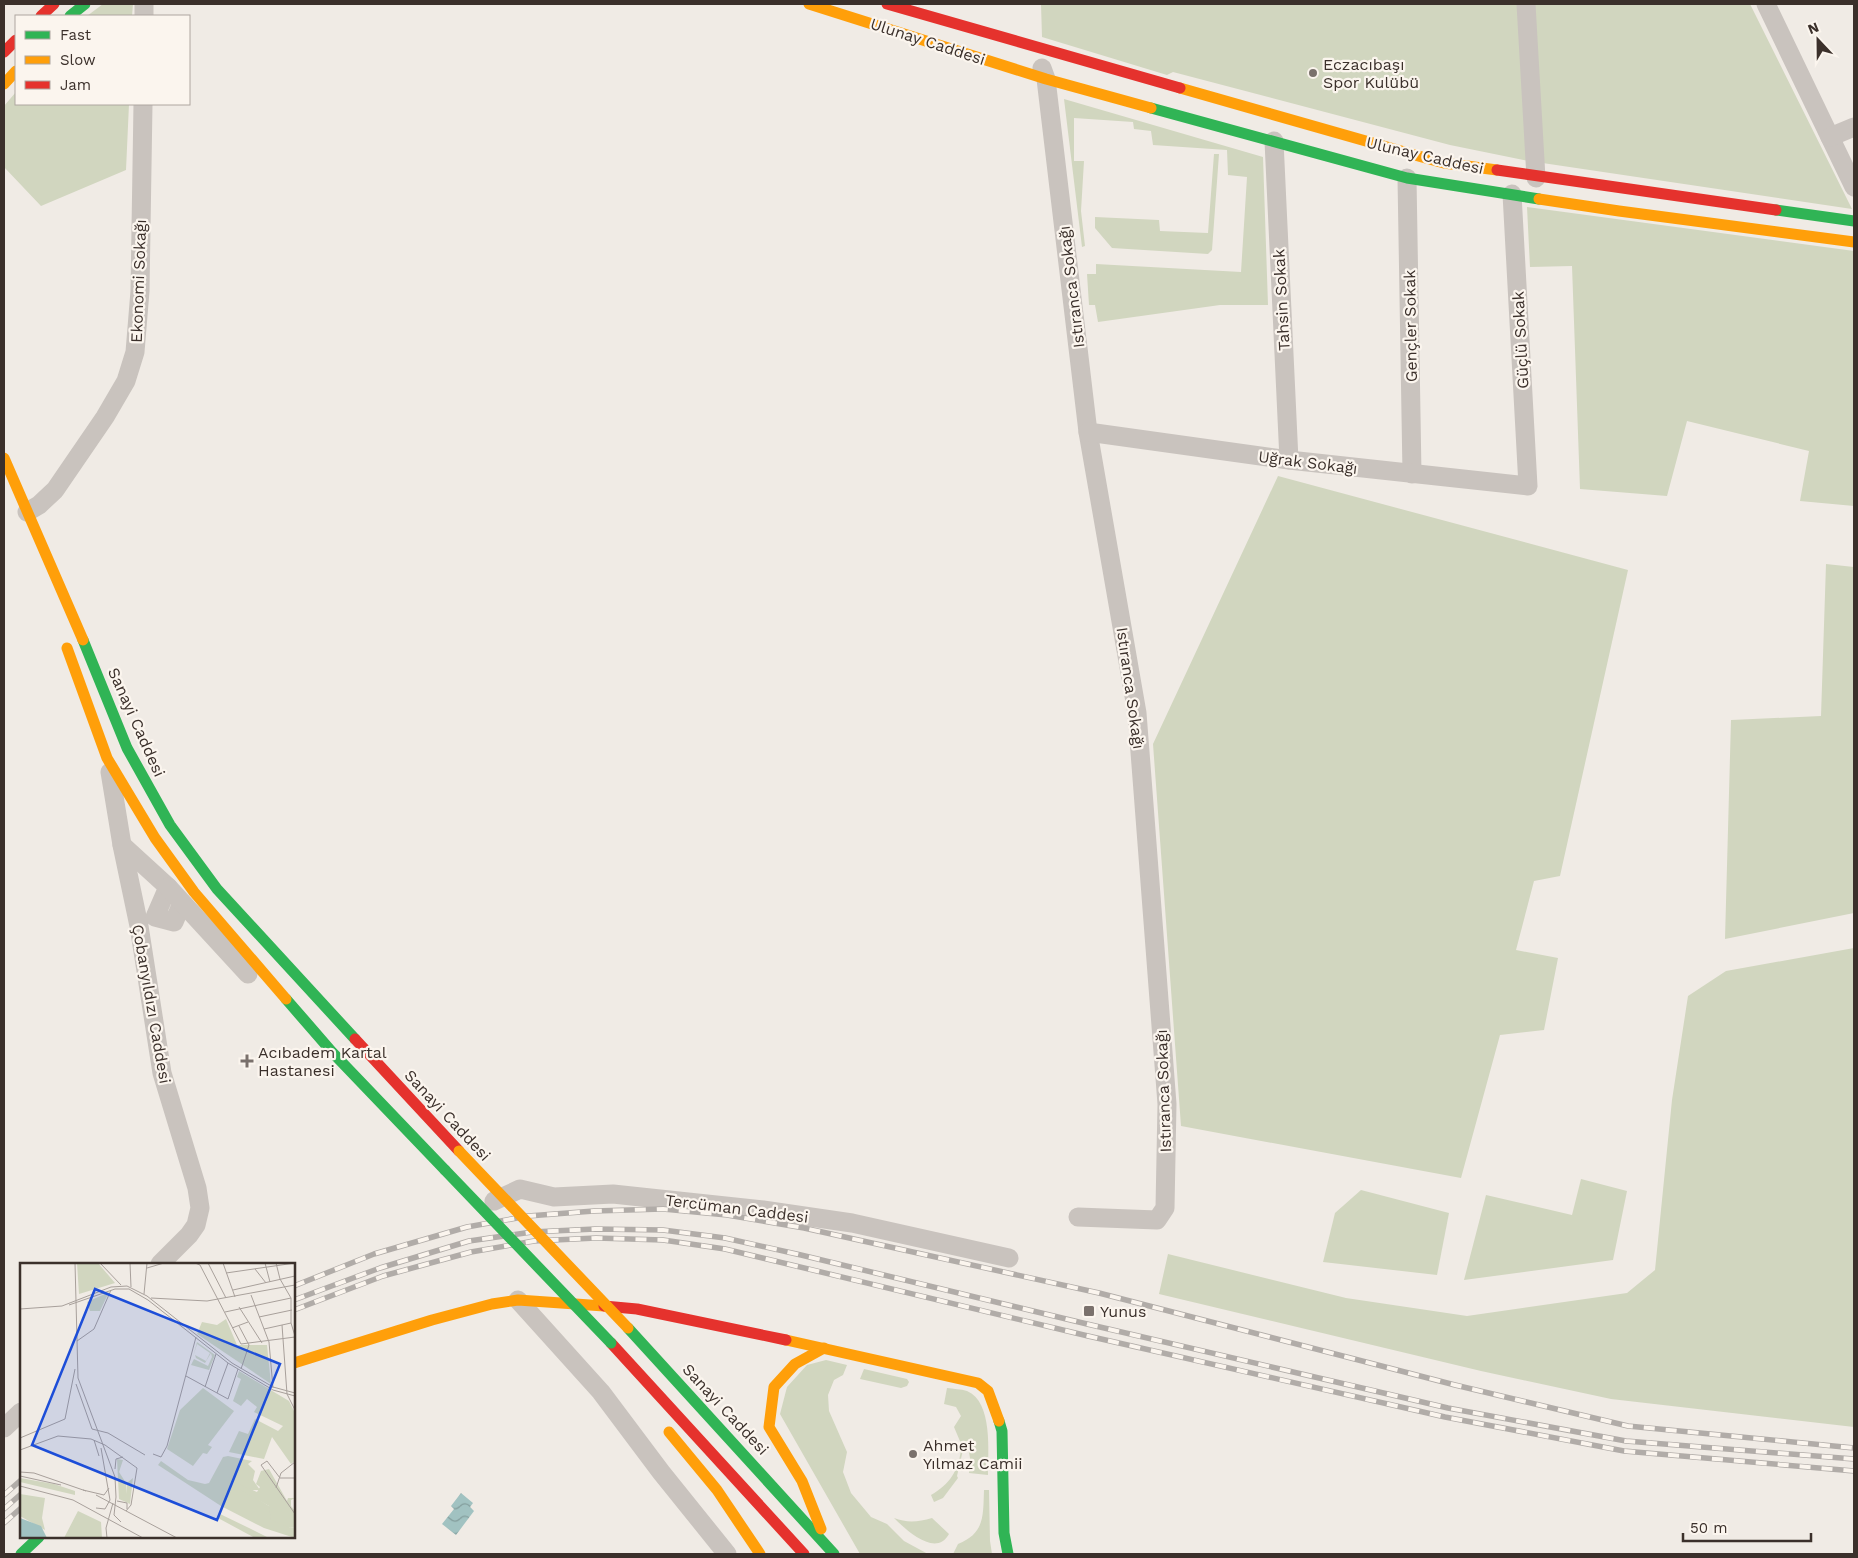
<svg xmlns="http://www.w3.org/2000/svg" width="1858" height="1558" font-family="'Work Sans',sans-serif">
	<defs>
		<pattern id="water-waves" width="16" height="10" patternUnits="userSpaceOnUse" patternTransform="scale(1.25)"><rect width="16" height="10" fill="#a1c2c1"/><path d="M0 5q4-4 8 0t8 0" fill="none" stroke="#849e9d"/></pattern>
	</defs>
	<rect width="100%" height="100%" fill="#f0ebe5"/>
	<g fill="#d1d6bf">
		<path d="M103 4H133L132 16H87Z"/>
		<path d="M1041 4H1750L1852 209 1529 161 1450 145 1173 72 1167 75 1042 37Z"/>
		<path d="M16 92V104H129L126 170 41 206 4 167V106Z"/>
		<path d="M1064 99 1263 157 1268 305H1220L1098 322 1095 305H1089L1087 274H1096V264L1241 272 1247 177 1228 175 1227 150 1153 145 1151 131 1134 129 1133 122 1074 118V161H1084L1081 211 1085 246 1082 247Z"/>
		<path d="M1214 154H1219L1212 250 1208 254 1112 248 1095 228V217L1159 220 1160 231 1208 233Z"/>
		<path d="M1527 207 1854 251V506L1800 501 1809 451 1687 421 1667 496 1580 489 1572 266 1530 267Z"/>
		<path d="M1278 476 1628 570 1560 876 1534 881 1516 950 1558 958 1544 1030 1500 1035 1461 1178 1181 1126 1153 744Z"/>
		<path d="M1826 564 1854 567V913L1725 939 1731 720 1821 716Z"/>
		<path d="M1854 948V1427L1611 1399 1481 1371 1159 1294 1168 1254 1346 1298 1467 1316 1627 1293 1655 1270 1672 1100 1688 996 1726 971Z"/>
		<path d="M1581 1179 1627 1191 1613 1260 1464 1280 1486 1195 1572 1215Z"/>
		<path d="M1361 1190 1449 1213 1437 1275 1323 1262 1335 1213Z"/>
		<path d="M826 1360 847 1365 843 1375 834 1380 828 1395 829 1411 847 1452 843 1472 851 1493 871 1517 887 1524 904 1541 928 1554H860L780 1414 787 1387 807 1365Z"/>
		<path d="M864 1369 907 1379 909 1382 907 1386 901 1388 860 1379Z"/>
		<path d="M947 1388C953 1389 961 1389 967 1391 993 1402 988 1452 988 1475L969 1473 970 1458 968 1447 962 1446 954 1427 961 1416 956 1407 944 1404Z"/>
		<path d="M961 1450H963L957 1476 958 1478 943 1498 934 1502 931 1495C950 1484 958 1471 961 1450Z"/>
		<path d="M984 1490H989L990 1541 992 1554H953L958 1544C985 1533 983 1516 984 1490Z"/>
		<path d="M894 1518C907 1523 918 1522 932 1518L949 1534C936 1558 906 1530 894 1518Z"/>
	</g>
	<path fill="url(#water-waves)" d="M461 1493 473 1503 470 1507 474 1511 456 1535 442 1524 454 1509 451 1506Z"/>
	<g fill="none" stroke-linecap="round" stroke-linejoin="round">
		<g stroke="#c9c3be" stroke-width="19">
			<path d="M1526 4 1536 178"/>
			<path d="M1766 4 1854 187"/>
			<path d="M144 16V4"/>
			<path d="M1042 68 1046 79 1088 432 1137 713 1167 1104 1165 1208 1157 1220 1078 1217"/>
			<path d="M1830 137 1854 127"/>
			<path d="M1274 141 1289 460"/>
			<path d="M1407 178 1412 474"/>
			<path d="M1088 432 1289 460 1528 486 1512 194"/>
			<path d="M27 512 39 505 55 490 105 417 126 381 135 352 140 291 143 104"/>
			<path d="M110 772 122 845 139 926 162 1073 197 1188 200 1208 196 1225 189 1235 160 1264"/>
			<path d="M122 845 168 887 155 917 174 922 182 903"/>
			<path d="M168 887 248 974"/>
			<path d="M494 1201 520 1189 554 1197 613 1194 763 1210 852 1223 1009 1258"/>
			<path d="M518 1300 601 1392 661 1472 727 1554"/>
			<path d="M4 1428 21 1412"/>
		</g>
		<g stroke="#30b455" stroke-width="11">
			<path d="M70 16 85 4"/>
			<path d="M1151 108 1407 178 1539 199"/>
			<path d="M1776 210 1854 221"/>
			<path d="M83 640 127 748 170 825 217 889 355 1039"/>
			<path d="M286 999 332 1052 445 1170"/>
			<path d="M628 1328 834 1554"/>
			<path d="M999 1421 1002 1431 1004 1533 1008 1554"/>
			<path d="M21 1554 39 1537"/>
		</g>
		<g stroke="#ff9f0a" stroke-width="11">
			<path d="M809 4 1046 79 1151 108"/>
			<path d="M4 84 16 71"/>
			<path d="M1180 88 1422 157 1444 163 1497 170"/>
			<path d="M1539 199 1619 211 1854 242"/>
			<path d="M4 458 83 640"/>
			<path d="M67 648 107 758 155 838 194 892 286 999"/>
			<path d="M786 1340 978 1383 988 1391 999 1421"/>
			<path d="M294 1363 432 1320 492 1304 518 1300 604 1306"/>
			<path d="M669 1432 717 1490 760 1554"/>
			<path d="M821 1529 802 1481 769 1427 774 1387 795 1364 824 1348"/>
		</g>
		<g stroke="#e5322d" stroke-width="11">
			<path d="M887 4 1180 88"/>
			<path d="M41 16 54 4"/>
			<path d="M4 52 16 40"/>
			<path d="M1497 170 1776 210"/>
			<path d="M355 1039 459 1151"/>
			<path d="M604 1306 637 1309 786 1340"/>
			<path d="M611 1343 804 1554"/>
		</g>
		<g stroke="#b1aca8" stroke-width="5.5">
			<g id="rail">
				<path d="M294 1286 374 1254 467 1227 528 1216 594 1211 663 1209 727 1215 804 1228 1099 1293 1455 1385 1628 1426 1854 1448"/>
				<path d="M294 1300 380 1268 469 1241 532 1232 595 1229 663 1230 725 1238 801 1255 1087 1324 1448 1408 1626 1441 1854 1459"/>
				<path d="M294 1310 383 1276 471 1252 534 1241 596 1238 663 1240 725 1249 1088 1336 1445 1417 1624 1451 1854 1471"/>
				<path d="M4 1495 21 1480"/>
				<path d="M4 1509 21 1494"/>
				<path d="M4 1523 21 1508"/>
			</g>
		</g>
		<use href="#rail" stroke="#fbf5ee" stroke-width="4" stroke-dasharray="11" stroke-linecap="butt"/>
		<path stroke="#30b455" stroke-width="11" d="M445 1170 611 1343"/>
		<path stroke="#ff9f0a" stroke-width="11" d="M459 1151 628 1328"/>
	</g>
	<g fill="#7a716c" stroke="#fbf5ee" stroke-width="2">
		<circle cx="1313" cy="73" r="5"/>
		<path d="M244.5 1053.5h5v5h5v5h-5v5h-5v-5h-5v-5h5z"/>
		<rect x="1083" y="1305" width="12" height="12" rx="2.5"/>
		<circle cx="913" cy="1454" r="5"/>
	</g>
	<g text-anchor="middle" stroke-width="4.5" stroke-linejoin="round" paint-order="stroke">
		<g font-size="16" fill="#3b302b" stroke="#fbf5ee">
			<text transform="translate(928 41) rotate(18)" y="6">Ulunay Caddesi</text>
			<text transform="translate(1425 155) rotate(13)" y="6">Ulunay Caddesi</text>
			<text transform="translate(138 281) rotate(-88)" y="6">Ekonomi Sokağı</text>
			<text transform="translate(1071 287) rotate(-97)" y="6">Istıranca Sokağı</text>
			<text transform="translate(1281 300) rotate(-93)" y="6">Tahsin Sokak</text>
			<text transform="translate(1410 326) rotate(-91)" y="6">Gençler Sokak</text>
			<text transform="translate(1520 340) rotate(-93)" y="6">Güçlü Sokak</text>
			<text transform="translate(1308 462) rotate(7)" y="6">Uğrak Sokağı</text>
			<text transform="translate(1131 688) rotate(82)" y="6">Istıranca Sokağı</text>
			<text transform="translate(137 722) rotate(66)" y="6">Sanayi Caddesi</text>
			<text transform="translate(152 1004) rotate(80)" y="6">Çobanyıldızı Caddesi</text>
			<text transform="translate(1163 1091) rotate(-92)" y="6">Istıranca Sokağı</text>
			<text transform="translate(448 1115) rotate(47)" y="6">Sanayi Caddesi</text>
			<text transform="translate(737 1208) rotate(7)" y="6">Tercüman Caddesi</text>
			<text transform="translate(726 1409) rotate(47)" y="6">Sanayi Caddesi</text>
		</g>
		<g font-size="16" fill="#3b302b" stroke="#fbf5ee" text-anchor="start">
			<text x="1323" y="70">Eczacıbaşı<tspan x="1323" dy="18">Spor Kulübü</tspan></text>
			<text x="258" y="1058">Acıbadem Kartal<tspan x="258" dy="18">Hastanesi</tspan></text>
			<text x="1100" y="1317">Yunus</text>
			<text x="923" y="1451">Ahmet<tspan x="923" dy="18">Yılmaz Camii</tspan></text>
		</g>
	</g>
	<g transform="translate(20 1263)">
		<rect width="275" height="275" fill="#f0ebe5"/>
		<path d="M89 29 80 48H70L67 39ZM206 56 217 82H247L251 121 177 71 182 59 197 62ZM177 79 195 92 189 107 171 102 174 96 188 103 192 94 191 90 185 100 176 95 175 92 186 98 190 90 177 81 173 94ZM219 108 269 138 275 150V198L271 201 252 174 244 196 209 189 219 168 228 171 235 156 258 168 263 163 234 149 237 144 227 136 221 143 213 138 221 116 217 114ZM183 125 214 148 188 182 192 184 187 191 183 190 173 203 147 186 160 147ZM208 193 232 198 228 201 235 208 233 217 240 227H232L233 233 249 243 270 265 275 264V275L244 265 201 243 138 202 141 198 168 217 185 221 189 220 203 194ZM97 196 103 197 99 209 106 220V231L107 220 113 215 110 241 99 236ZM0 231 25 235 22 255 25 267 0 253ZM200 251 229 265 247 274 235 275 198 255Z" fill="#d1d6bf"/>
		<path d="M249 206 267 238 268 235H275L271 237V243L275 248V264L270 265 251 257 249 243 213 223 216 220 237 229 240 224 236 221 241 208Z" fill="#d1d6bf"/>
		<path d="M57 0H78L95 20 59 31ZM0 215 34 221 55 228V232L0 219ZM58 248 81 259 82 275H44Z" fill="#d1d6bf"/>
		<path d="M0 255 21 263 27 275H0Z" fill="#a1c2c1"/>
		<path fill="none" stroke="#a8a09b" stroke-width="1" d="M55 0 58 115 95 214 96 234M80 0 101 22M110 0 111 24M175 0 180 2 221 81 275 74M188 0 206 35M203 0 215 34M245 0 250 19M256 0 260 16 271 35V60L275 73M127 5 144 0M235 6 246 20M206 10 275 0M213 27 275 13M124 31 127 0M231 32 249 79 253 125M131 35 187 38 275 22M49 42 95 26H109L128 37 208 100 253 127 275 133M219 44 242 80M0 46 42 43 91 24 107 23 127 33 212 100 253 124 275 130M205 49 271 35M239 54 272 47M262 62 267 131 275 147M219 63 229 82 221 106M212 65 228 59M244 66 271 60M57 78 74 66 91 27M166 113 208 136 218 106M56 121 72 166 88 170 125 192M185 124 196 91M197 130 208 100M0 175 45 156 55 106M74 177 79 193M0 187 38 173 71 176 85 182 117 205 111 242 106 248M133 191 141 194 147 183 176 74M95 206 96 196 103 194M0 209 14 210 66 228M0 213 41 222M275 215H260L247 198 241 202 275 251M0 223 53 237 123 275M256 225 261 210 275 199M63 227 84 232 89 225M76 232 157 275M96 234 94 252 101 259M97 238 107 240V246M76 245 85 246 90 237 81 185M87 275 86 265 93 240"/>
		<path fill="#1d4ed8" fill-opacity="0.15" stroke="#1d4ed8" stroke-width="2.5" d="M75 26 260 101 197 257 12 182Z"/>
		<rect width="275" height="275" fill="none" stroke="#3b302b" stroke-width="2.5"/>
	</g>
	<rect width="1858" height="1558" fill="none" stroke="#3b302b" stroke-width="10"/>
	<rect x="15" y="15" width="175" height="90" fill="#fbf5ee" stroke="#aea6a0"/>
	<rect x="25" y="31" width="25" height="8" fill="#30b455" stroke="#aea6a0"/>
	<text x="60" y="40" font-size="15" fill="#3b302b">Fast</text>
	<rect x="25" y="56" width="25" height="8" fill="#ff9f0a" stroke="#aea6a0"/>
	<text x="60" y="65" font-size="15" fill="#3b302b">Slow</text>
	<rect x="25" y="81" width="25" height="8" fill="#e5322d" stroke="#aea6a0"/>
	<text x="60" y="90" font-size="15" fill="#3b302b">Jam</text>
	<g transform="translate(1818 40) rotate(338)" stroke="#fbf5ee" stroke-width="4" paint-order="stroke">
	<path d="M0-4L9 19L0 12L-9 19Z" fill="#3b302b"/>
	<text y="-8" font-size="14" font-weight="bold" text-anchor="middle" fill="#3b302b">N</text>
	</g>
	<path d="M1683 1533v8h128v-8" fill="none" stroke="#3b302b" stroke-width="2.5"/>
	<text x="1690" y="1533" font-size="15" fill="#3b302b" stroke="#fbf5ee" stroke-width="4" paint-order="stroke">50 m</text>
</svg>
